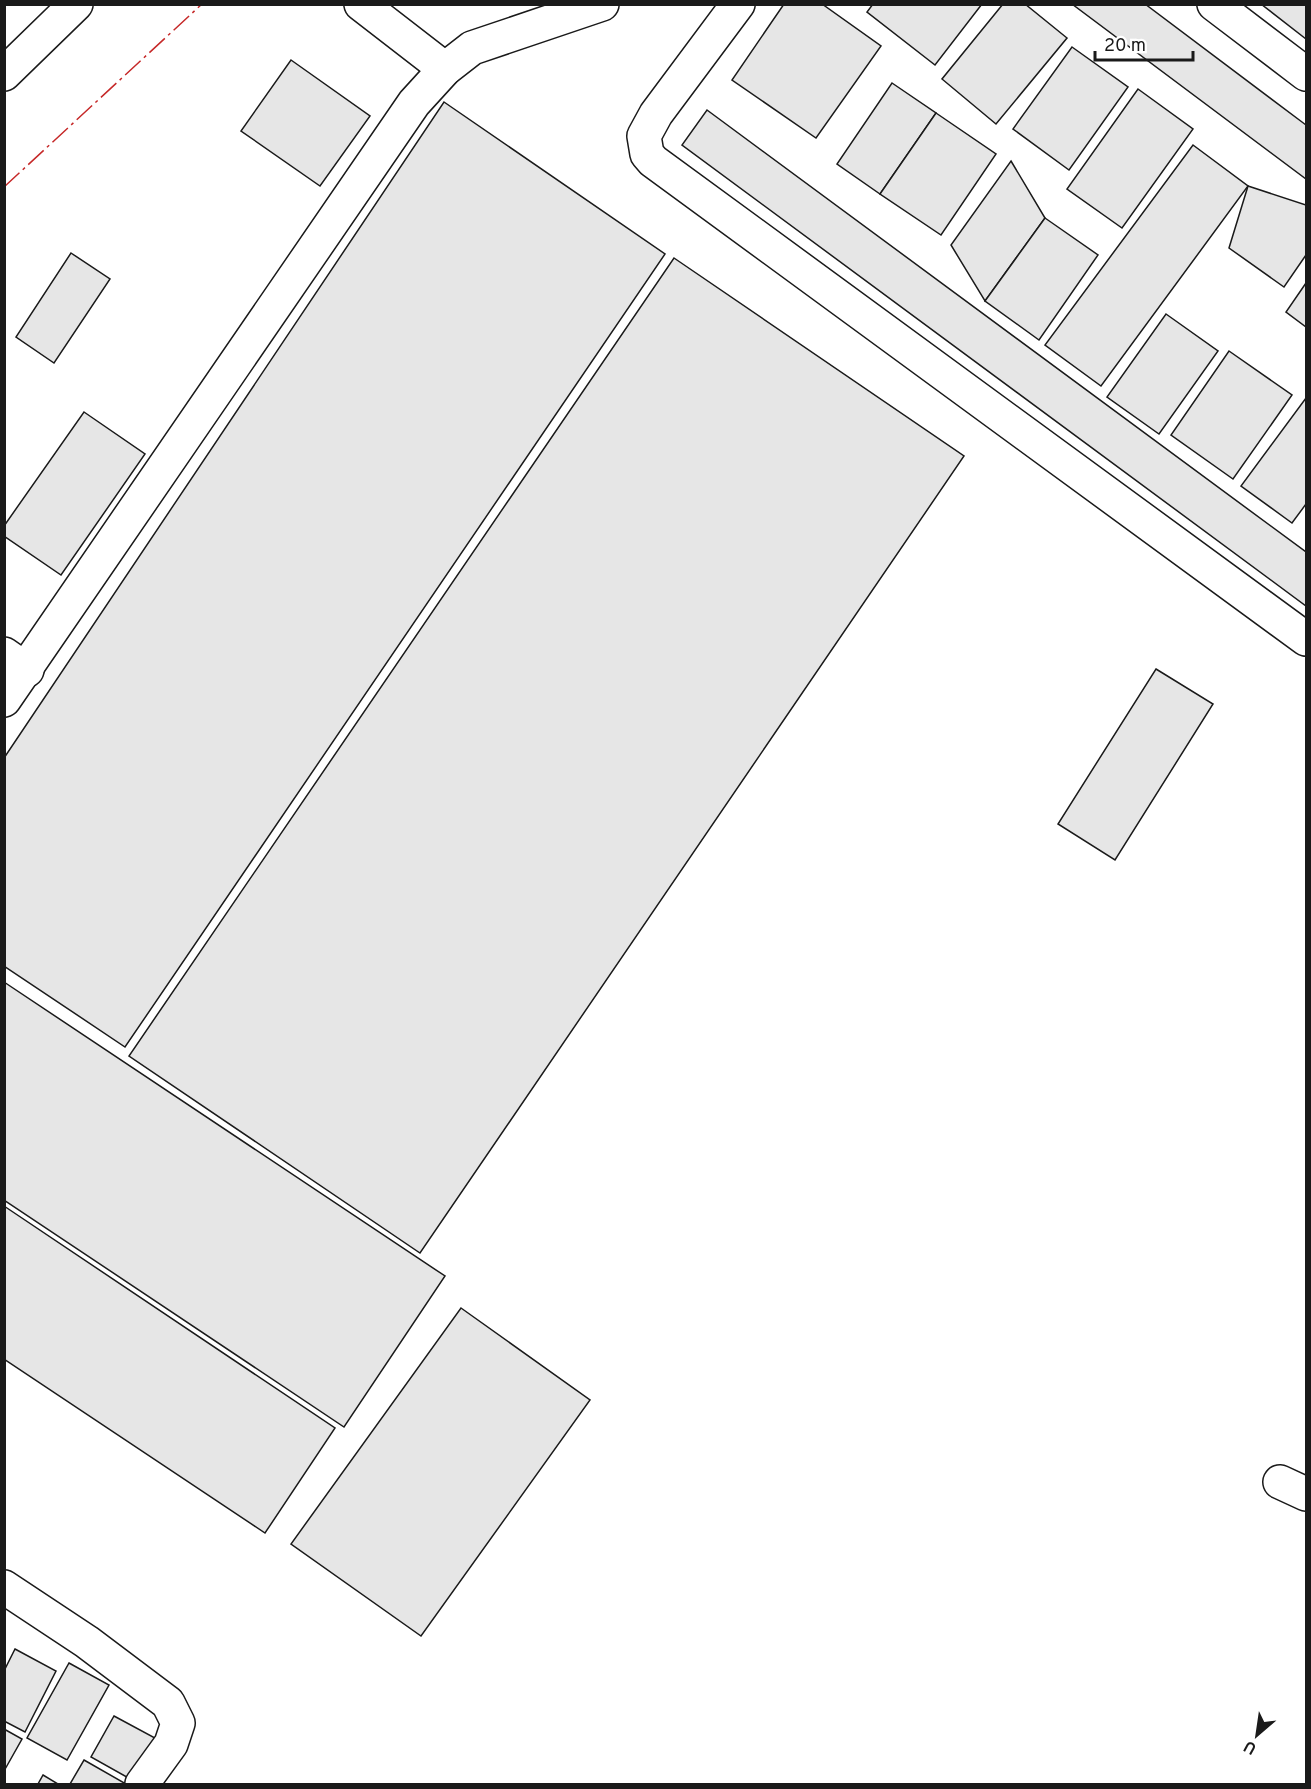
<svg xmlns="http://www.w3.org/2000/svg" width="1311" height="1789" font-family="Overpass,sans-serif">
	<rect width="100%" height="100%" fill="#fff"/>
	<g fill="#e6e6e6" stroke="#1a1a1a" stroke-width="1.5">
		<path d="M784 4H822L881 46 816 138 732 80Z"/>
		<path d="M873 4H982L935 65 867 12Z"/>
		<path d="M1003 4H1025L1067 38 996 124 942 79Z"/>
		<path d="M1072 4H1145L1306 125V179Z"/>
		<path d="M1261 4H1306V39Z"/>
		<path d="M1072 47 1128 87 1069 170 1013 129Z"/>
		<path d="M291 60 370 116 320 186 241 131Z"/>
		<path d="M892 83 936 113 880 194 837 164Z"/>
		<path d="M1138 89 1193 129 1122 228 1067 189Z"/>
		<path d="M444 102 665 254 125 1047 4 966V758Z"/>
		<path d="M707 110 1306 552V606L682 145Z"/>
		<path d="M936 113 996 154 941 235 880 194Z"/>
		<path d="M1193 145 1248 186 1101 386 1045 345Z"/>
		<path d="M1011 161 1045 218 985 301 951 245Z"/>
		<path d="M1248 186 1306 205V255L1284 287 1229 248Z"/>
		<path d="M1045 218 1098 255 1039 340 985 301Z"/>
		<path d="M71 253 110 279 54 363 16 337Z"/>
		<path d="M674 258 964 456 420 1253 129 1056Z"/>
		<path d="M1306 283V327L1286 312Z"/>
		<path d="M1166 314 1218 351 1159 434 1107 397Z"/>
		<path d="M1229 351 1292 395 1233 479 1171 435Z"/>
		<path d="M1306 398V504L1292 523 1241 486Z"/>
		<path d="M84 412 145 454 61 575 4 536V526Z"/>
		<path d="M1156 669 1213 704 1115 860 1058 824Z"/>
		<path d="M4 982 445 1276 344 1427 4 1200Z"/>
		<path d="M4 1206 335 1428 265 1533 4 1359Z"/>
		<path d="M461 1308 590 1400 421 1636 291 1544Z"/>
		<path d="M15 1649 56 1671 25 1732 4 1721V1671Z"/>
		<path d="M69 1663 109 1685 67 1760 27 1738Z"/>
		<path d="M114 1716 155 1738 132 1780 91 1757Z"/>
		<path d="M4 1729 22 1739 4 1771Z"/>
		<path d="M84 1760 126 1784H70Z"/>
		<path d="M43 1775 58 1784H38Z"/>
	</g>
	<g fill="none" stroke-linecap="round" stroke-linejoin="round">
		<g stroke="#1a1a1a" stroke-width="36">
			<g id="minor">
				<path d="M361 4 445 69"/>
				<path d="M738 4 656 114 644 136 647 154 653 161 1306 639"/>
				<path d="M1214 4 1306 74"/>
				<path d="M4 74 76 4"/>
				<path d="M4 654 27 670"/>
				<path d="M4 700 414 103 445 69 472 48 602 4"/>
				<path d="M1280 1482 1306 1494"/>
				<path d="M4 1587 87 1642 168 1703 178 1723 171 1744 142 1784"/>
			</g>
		</g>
		<use href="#minor" stroke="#fff" stroke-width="33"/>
		<path stroke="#c62828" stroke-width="1.5" stroke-dasharray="21 4.5 3 4.5" stroke-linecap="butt" d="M4 187 202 4"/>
	</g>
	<rect width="1311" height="1789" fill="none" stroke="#1a1a1a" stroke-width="12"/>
	<g transform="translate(1257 1735) rotate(209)" stroke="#ffffff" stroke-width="4.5" paint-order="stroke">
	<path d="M0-4.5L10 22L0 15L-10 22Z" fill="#1a1a1a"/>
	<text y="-9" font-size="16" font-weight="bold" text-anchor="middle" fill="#1a1a1a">U</text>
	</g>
	<path d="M1095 51v9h98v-9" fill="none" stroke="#1a1a1a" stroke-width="3"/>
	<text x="1104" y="51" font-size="18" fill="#1a1a1a" stroke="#ffffff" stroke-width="4.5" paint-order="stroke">20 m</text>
</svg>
